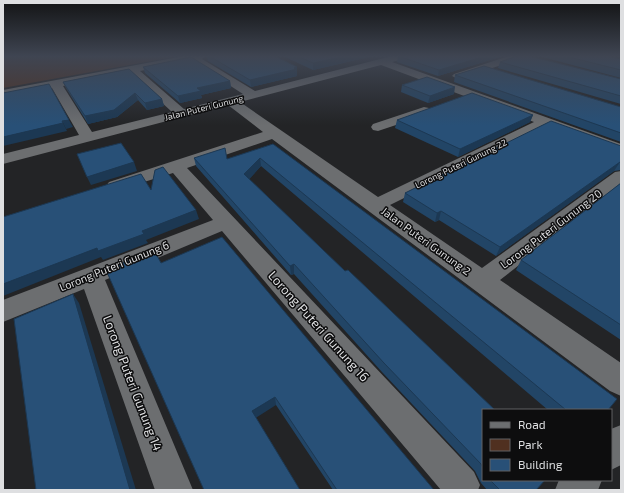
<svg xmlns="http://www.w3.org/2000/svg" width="624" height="493" font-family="'Exo 2',sans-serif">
	<rect width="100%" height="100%" fill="#232426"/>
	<path fill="#503020" d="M3 56H179L3 88Z"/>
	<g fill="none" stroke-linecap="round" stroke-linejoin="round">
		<g fill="#6c6e70" fill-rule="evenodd">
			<path d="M184 56H206L202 59 255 91 392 56H409L407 58 392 62 621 144V154L547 127 390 205 482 268 615 172 621 171V185L500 280 621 363V396L610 391 272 139 187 168 474 472 480 485 478 490H441L222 231 105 280 193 490H155L84 289 3 322V300L213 220 173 173 115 191 109 190 106 186 109 182 263 132 228 105 3 164V154L79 135 52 88 3 98V90ZM192 61 243 94 184 109 140 71ZM381 65 534 122 378 197 240 102ZM130 73 172 112 92 132 63 86Z"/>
			<path d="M509 56H532L533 58 528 61 520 59 458 79 452 76 454 74Z"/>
			<path d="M424 107 429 108 431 111 429 114 378 131 373 130 371 127 373 124Z"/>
			<path d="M621 425V465L611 470V429Z"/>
			<path d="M559 480H602L598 490H555Z"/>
		</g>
	</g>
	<g fill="#224566">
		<path d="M207 56H275L297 73V76L251 87 208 61Z"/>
		<path d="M283 56H373L313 70Z"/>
		<path d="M398 56H503L438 76 397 62Z"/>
		<path d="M539 56H608L621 59V78Z"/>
		<path d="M500 62 621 79V104L498 68Z"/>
		<path d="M143 67 230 81 231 88 201 95 202 98 180 103 145 73Z"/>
		<path d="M129 69 162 99 164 106 147 110 138 100 117 117 88 124 66 88 63 82Z"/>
		<path d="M455 75 621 107V142L454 82Z"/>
		<path d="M402 85 454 94 428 103 401 92Z"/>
		<path d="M533 115 530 122 458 157 395 128 397 120Z"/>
		<path d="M273 144 608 410H548L261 166 249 179 483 410V480H545L536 490H487L481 483 475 471 382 372 294 274 291 275 196 166 194 158 227 159Z"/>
		<path d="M621 146V170L614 171 496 256 439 220 435 222 403 202 405 193Z"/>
		<path d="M621 183V340L516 270 521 260Z"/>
		<path d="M161 263 434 490H333L276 405Z"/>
	</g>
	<g fill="#1c3853">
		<path d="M346 56H373L313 70V63Z"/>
		<path d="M485 56H503L438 76 439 70Z"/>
		<path d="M297 67V76L251 87 250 80Z"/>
		<path d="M230 81 231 88 201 95 202 98 180 103 178 96 197 88Z"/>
		<path d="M455 87 454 94 428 103 430 96Z"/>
		<path d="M135 93 138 100 117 117 88 124 85 116Z"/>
		<path d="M162 99 164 106 147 110 145 103Z"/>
		<path d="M533 115 530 122 458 157 460 149Z"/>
		<path d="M69 120 73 127 66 129 62 121Z"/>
		<path d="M63 123 67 131 3 146V137Z"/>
		<path d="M260 158 261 166 246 183 244 174Z"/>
		<path d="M134 162 137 171 91 185 87 177Z"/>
		<path d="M620 162 614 171 496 256 500 247Z"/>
		<path d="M196 210 199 219 146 240 148 243 103 260 101 257 3 296V284Z"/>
		<path d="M441 211 439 220 435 222 437 213Z"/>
		<path d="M294 264V274L291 275 290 266Z"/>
		<path d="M73 294 79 303 136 490H130Z"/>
		<path d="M275 397 276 405 254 419 252 411Z"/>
	</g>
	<g fill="#285077" stroke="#1c3853">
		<path d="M209 56H275L297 67 294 68 297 69 250 80Z"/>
		<path d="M297 56H346L313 63Z"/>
		<path d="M398 56H485L439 70Z"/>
		<path d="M517 56H529L621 79V96L500 62Z"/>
		<path d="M565 56H608L621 59V70Z"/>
		<path d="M191 57 230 81 197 88 201 91 178 96 143 67Z"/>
		<path d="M484 66 621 107V133L455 75Z"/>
		<path d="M129 69 162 99 145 103 135 93 114 110 85 116 63 82Z"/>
		<path d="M427 77 455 87 430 96 402 85Z"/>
		<path d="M49 84 69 120 62 121 63 123 3 137V93Z"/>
		<path d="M472 93 533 115 460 149 397 120Z"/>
		<path d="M551 121 621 146V162H620L500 247 441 211 437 213 405 193Z"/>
		<path d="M121 143 134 162 87 177 77 154Z"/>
		<path d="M273 144 617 399 608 410H566L260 158 244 174 345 271 348 270 495 410H483V468L481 464 384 363 294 264 290 266 194 158 225 148 227 159Z"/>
		<path d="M163 167 196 210 142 231 144 234 98 251 97 248 3 284V217L141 174 151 190 155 170Z"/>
		<path d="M621 183V325L521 260Z"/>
		<path d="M222 237 434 490H337L275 397 252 411 300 490H204L106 270 154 250 161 263Z"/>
		<path d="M73 294 130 490H36L14 319Z"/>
		<path d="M490 480H545L536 490H500Z"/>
	</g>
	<linearGradient id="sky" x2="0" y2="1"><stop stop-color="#131415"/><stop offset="0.45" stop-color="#3f4552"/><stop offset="1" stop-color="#3f4552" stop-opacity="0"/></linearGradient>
	<rect width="624" height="125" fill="url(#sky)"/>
	<g text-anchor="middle" stroke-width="3" stroke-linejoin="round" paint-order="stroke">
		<g font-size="9" fill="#dedfe1" stroke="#0d0d0e">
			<text transform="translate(204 108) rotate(-14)" y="3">Jalan Puteri Gunung</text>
			<text transform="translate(461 164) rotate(-26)" y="3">Lorong Puteri Gunung 22</text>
		</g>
		<g font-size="11" fill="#dedfe1" stroke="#0d0d0e">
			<text transform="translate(551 229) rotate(-37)" y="4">Lorong Puteri Gunung 20</text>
			<text transform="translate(426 241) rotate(36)" y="4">Jalan Puteri Gunung 2</text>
			<text transform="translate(114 266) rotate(-22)" y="4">Lorong Puteri Gunung 6</text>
		</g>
		<g font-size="13" fill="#dedfe1" stroke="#0d0d0e">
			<text transform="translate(319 326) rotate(48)" y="5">Lorong Puteri Gunung 16</text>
			<text transform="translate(133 383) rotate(69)" y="5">Lorong Puteri Gunung 14</text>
		</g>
	</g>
	<rect width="624" height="493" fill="none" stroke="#dedfe1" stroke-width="8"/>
	<rect x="482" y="409" width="130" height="72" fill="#0d0d0e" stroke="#616162"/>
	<rect x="490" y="422" width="20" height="6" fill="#6c6e70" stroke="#616162"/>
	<text x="518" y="429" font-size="12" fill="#dedfe1">Road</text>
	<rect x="490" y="439" width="20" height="12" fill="#503020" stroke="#616162"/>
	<text x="518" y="449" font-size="12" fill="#dedfe1">Park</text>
	<rect x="490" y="459" width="20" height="12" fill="#285077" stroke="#616162"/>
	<text x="518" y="469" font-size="12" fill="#dedfe1">Building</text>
</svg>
